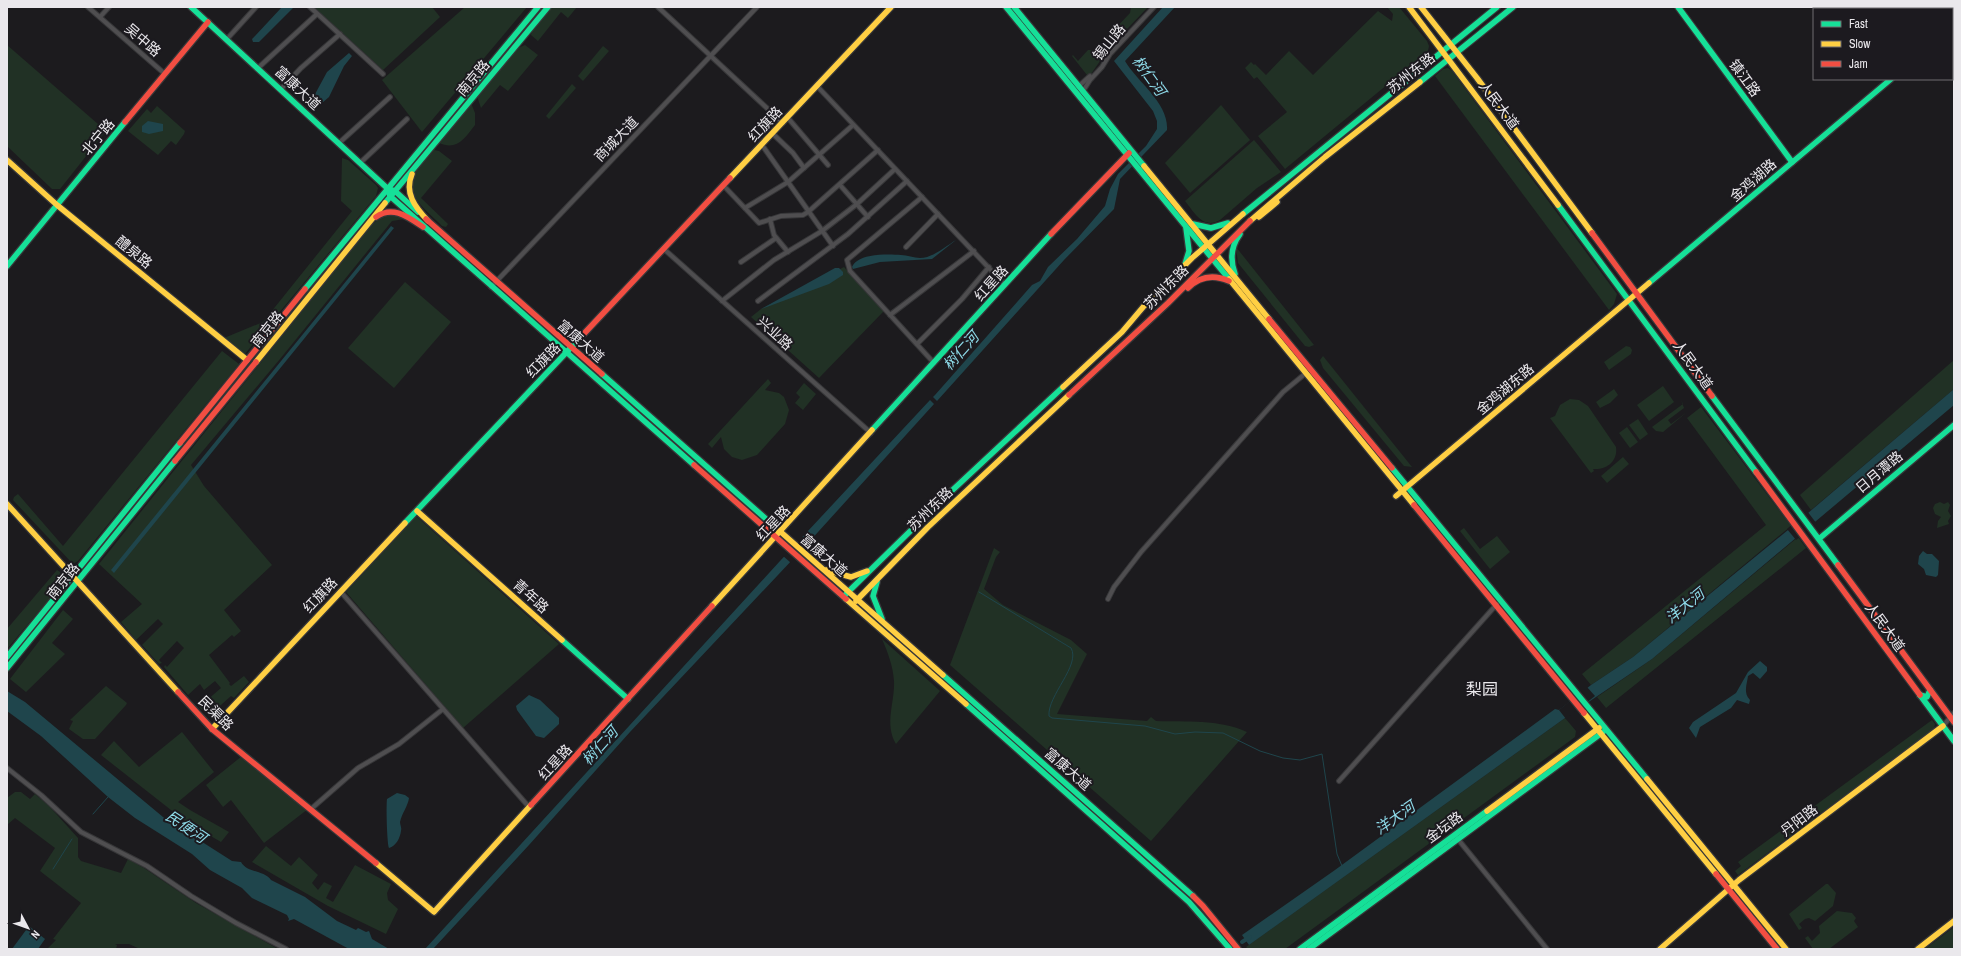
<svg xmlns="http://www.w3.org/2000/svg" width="1961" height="956" font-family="'Archivo Narrow','Noto Sans SC',sans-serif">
	<rect width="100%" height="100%" fill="#1c1b1e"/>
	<g fill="#213125">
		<path d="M314 7H432L440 17 383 70Z"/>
		<path d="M465 7H527L422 132 382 80Z"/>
		<path d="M552 7H577L568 18 561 12 538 41 531 35 532 31Z"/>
		<path d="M1131 7H1148L1109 48 1091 74 1087 75 1072 56 1073 55 1078 61 1088 50H1095L1130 13Z"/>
		<path d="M1387 7H1399L1427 41 1429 46 1428 51 1285 169 1258 136 1287 112 1257 77 1254 79 1245 68 1251 62 1254 65 1255 64 1266 75 1289 51 1313 75 1378 11 1392 21 1393 14Z"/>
		<path d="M7 45 106 131 60 189H52L7 146Z"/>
		<path d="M525 45 538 55 508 91 500 85 481 108 477 96 518 48Z"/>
		<path d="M603 46 609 51 583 81 578 76Z"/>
		<path d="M1448 68 1452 71 1617 294 1614 304 1609 310 1435 76 1443 69Z"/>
		<path d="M572 84 576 88 549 119 546 116Z"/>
		<path d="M471 103 475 113V125C465 138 457 151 439 143Z"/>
		<path d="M1221 105 1250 140 1190 193 1165 163Z"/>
		<path d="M157 106 185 131 184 134 176 145 171 141 158 155 128 131 147 109 151 113Z"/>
		<path d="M1254 140 1281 172 1257 188 1220 220C1203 230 1194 212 1185 201Z"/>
		<path d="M434 150 439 151 452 161 421 198 448 224 446 227 442 226C429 212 401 194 415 172 420 164 428 157 434 150Z"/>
		<path d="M342 158 348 160 376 185 378 188 376 196 244 355 224 338 263 322 352 211 341 201Z"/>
		<path d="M389 213 401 216 405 219 392 221 280 359 191 465 204 486 272 565 224 610 241 631 234 637 232 635 209 655 230 683 229 684 231 686 244 676 249 682 234 698 231 696 212 713 215 717H210L199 707 221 688 215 681 204 690 200 684 188 695 164 667 165 665 167 667 184 648 177 641 159 660 162 663 159 664 142 645 163 624 158 619 136 640 121 622 142 604 99 564 372 224Z"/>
		<path d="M1236 247 1314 345 1309 347 1305 346 1238 263Z"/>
		<path d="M844 267 884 311 819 378 751 317 761 309Z"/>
		<path d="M405 282 451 322 394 388 348 348Z"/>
		<path d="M1626 346 1630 347 1632 350 1631 354 1609 370 1604 362Z"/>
		<path d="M222 351 239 364 78 561 73 564 13 500 14 497 18 494 63 546Z"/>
		<path d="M1323 356 1412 467 1404 466 1323 368 1320 360Z"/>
		<path d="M1954 360V389L1811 510 1800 495Z"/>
		<path d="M768 379 771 383 765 390 779 393 784 397 789 410 785 424 757 455 742 460 732 457 724 449 721 437 712 448 708 444Z"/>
		<path d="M804 383 816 394 803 410 795 403 800 397 796 393Z"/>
		<path d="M1663 386 1674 402 1649 421 1637 405Z"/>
		<path d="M1614 389 1618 395 1610 403 1600 408 1596 402Z"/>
		<path d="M1570 399 1579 400 1588 406 1616 447C1618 461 1607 470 1593 469L1594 471 1591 473 1550 418 1555 416 1560 405Z"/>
		<path d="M1681 400 1684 408 1668 420 1671 424 1687 412 1663 432 1656 431 1652 427 1683 404Z"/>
		<path d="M1701 407 1791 526 1633 657 1591 685 1582 674 1766 525 1687 418Z"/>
		<path d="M1638 419 1648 434 1640 440 1629 425Z"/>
		<path d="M1627 427 1638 442 1630 448 1619 433Z"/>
		<path d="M1623 457 1629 464 1607 483 1601 476Z"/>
		<path d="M1940 502 1944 504 1948 502 1950 505 1948 511 1951 516 1948 521 1949 524 1937 528 1938 521 1941 517 1935 514 1933 508 1935 504Z"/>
		<path d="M416 516 559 644 463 728 346 592Z"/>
		<path d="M1464 528 1480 549 1497 536 1510 552 1490 569 1460 531Z"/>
		<path d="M1798 537 1806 548 1606 708 1597 697 1652 659Z"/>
		<path d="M994 548 1000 552 996 557 984 589 1003 605 1071 640 1087 654 1057 714 1147 721 1151 717 1156 721C1186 722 1219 719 1247 732L1151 841 950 665Z"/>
		<path d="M57 570 60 572 63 583 7 649V629Z"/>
		<path d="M63 610 73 619 52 643 65 654 26 692 10 679Z"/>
		<path d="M882 639 940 691 896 744C884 724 895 702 894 681 893 666 888 653 882 639Z"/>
		<path d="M106 686 127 703 126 705 95 739H83L69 729 73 721 70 720Z"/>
		<path d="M1565 718 1576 731 1575 737 1285 949H1248L1246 947Z"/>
		<path d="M1932 720 1935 724 1934 729 1738 875 1735 871 1741 866 1738 862Z"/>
		<path d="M182 732 214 772 178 802 190 810 229 832 221 842 185 821 101 755 114 741 139 767Z"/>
		<path d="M242 756 308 809 264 843 231 800 223 807 206 785Z"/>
		<path d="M15 792H21L30 799 35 794 49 806 78 838V857L81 861 121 873 128 859 144 868 196 903 278 949H140L129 944H115L117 945 116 949H47L56 940 53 939 81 903 40 871 55 848 15 818 7 825V798Z"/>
		<path d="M266 846 291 866 299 857 318 875 312 883 318 890 324 882 332 886 326 898 333 902 355 865 391 884 387 893 388 900 398 909 386 934 328 906 252 862Z"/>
		<path d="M1826 884H1828L1836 893 1833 906 1815 921 1809 918 1805 919 1799 924 1802 928 1799 930 1789 914Z"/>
		<path d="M1837 911 1852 913 1856 918 1854 921 1858 927 1829 949H1813L1805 938 1808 936 1812 941 1820 933 1819 926Z"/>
		<path d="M1954 927V949H1925Z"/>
	</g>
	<g fill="#1f454c">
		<path d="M282 7H294L259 42H253L252 39 255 36Z"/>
		<path d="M1163 7H1175L1125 61C1138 83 1169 103 1167 130L1120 179 1114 209 1064 260 937 401 933 397 935 395 1032 285 1040 281 1048 267 1077 239 1105 206 1110 189 1118 174 1146 146 1157 129V121L1153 111 1114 61Z"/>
		<path d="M349 53 352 56 344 66 329 97 322 103 316 102 314 96 327 72Z"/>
		<path d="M148 121 163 124V131L149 134 142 132V126Z"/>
		<path d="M391 226 394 228 114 573 111 570Z"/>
		<path d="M956 240 932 259 880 262 853 269 852 267C858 253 888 254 901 255 907 255 914 258 920 258 933 258 946 246 956 240Z"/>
		<path d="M835 268H839L843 272V275L829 284 761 309Z"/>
		<path d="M1954 389V405L1652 659 1565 718 1249 945 1242 935 1335 870 1555 709 1559 710 1591 685 1633 657 1788 530Z"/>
		<path d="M930 400 934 404 809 542 630 732 529 845 433 949H425L780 561Z"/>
		<path d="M1923 551 1927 554H1932L1939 561 1938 575 1936 577 1926 575 1924 569 1918 564 1919 556Z"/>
		<path d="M1760 661 1767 667V671L1760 679 1753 673 1748 676C1747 684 1743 693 1750 700L1749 704 1737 700 1731 708 1700 727 1696 738 1689 728 1693 722 1736 693 1748 672Z"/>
		<path d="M7 691 25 702 163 817 232 861 241 862C247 873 264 870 271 880L305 897 337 921 356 930 358 928 366 932 369 931 372 939 389 949H349L294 919 288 921 289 919 287 915 252 898 242 888 210 870 192 854 135 818 108 797 41 736 7 711Z"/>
		<path d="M529 695 540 700 559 718V724L544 738 536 736 517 710 516 706Z"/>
		<path d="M397 793 405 795 409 798C408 806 402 813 400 822 400 825 402 828 401 831 400 838 396 846 389 848 387 844 386 805 387 799Z"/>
		<path d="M29 926 45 939 38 949H12Z"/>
	</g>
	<g fill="#1c1b1e">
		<path d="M1807 511 1817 524 1796 540 1787 529Z"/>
		<path d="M801 536 810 544 791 563 782 555Z"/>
		<path d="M1587 687 1595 696 1566 719 1559 710Z"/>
	</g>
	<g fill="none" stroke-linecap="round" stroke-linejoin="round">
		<g stroke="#1f454c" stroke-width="1">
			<path d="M979 592 1071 648C1081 665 1047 696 1049 716L1052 718 1145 726 1175 734 1195 732 1223 733 1260 751 1283 758 1300 760 1322 754 1337 854 1342 866"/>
			<path d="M93 814 108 797"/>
			<path d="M53 869 72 839"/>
		</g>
		<path stroke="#1f454c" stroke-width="4" d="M1242 942 1250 937"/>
		<g stroke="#373739" stroke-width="6">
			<g id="street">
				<path d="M88 7 165 74"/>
				<path d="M310 7 383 74"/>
				<path d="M658 7 783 123"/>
				<path d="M100 17 109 7"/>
				<path d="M227 39 256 7"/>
				<path d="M258 68 317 14"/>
				<path d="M817 86 1005 285"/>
				<path d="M1079 86 1090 76"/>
				<path d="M281 89 301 68 340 34"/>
				<path d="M1083 91 1090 80 1102 67 1110 54 1154 7"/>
				<path d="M788 118 828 165"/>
				<path d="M773 134 793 153 804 168"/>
				<path d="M339 143 390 97"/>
				<path d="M762 145 833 246"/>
				<path d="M360 163 407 119"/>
				<path d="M840 185 868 217"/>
				<path d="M724 186 759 223 781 216 803 215 808 212 878 150"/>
				<path d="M922 197 847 260 850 271 934 363"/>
				<path d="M745 208 788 182 853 125"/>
				<path d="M770 219 774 235 788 252"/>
				<path d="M906 247 938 214"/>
				<path d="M665 250 871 433"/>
				<path d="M741 262 776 238"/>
				<path d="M491 287 757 7"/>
				<path d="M722 301 774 260 822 231 857 204 895 169"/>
				<path d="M758 301 848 234 907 181"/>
				<path d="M890 315 974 251"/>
				<path d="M917 344 962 299 989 267"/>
				<path d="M340 591 529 807"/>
				<path d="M1108 599 1114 587 1141 552 1283 392 1306 373"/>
				<path d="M1943 726 1954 713"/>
				<path d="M7 768 41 795 81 832 147 866 191 896 236 923 286 949"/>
				<path d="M1339 781 1497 604"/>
				<path d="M311 809 358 768 399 744 443 709"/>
				<path d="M1457 838 1547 949"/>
			</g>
		</g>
		<g stroke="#373739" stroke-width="8">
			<g id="fast">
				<path d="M191 7 387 188 395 191 418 212"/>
				<path d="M1006 7 1229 279"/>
				<path d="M1014 7 1144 166"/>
				<path d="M1678 7 1792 162"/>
				<path d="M1896 7 1897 9"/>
				<path d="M1911 7 1912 9"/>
				<path d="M1919 7 1920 9"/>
				<path d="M1420 82 1513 7"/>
				<path d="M387 188 390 196 694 465"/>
				<path d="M385 203 548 7"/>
				<path d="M1558 205 1756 472"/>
				<path d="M1243 214 1497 7"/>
				<path d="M1193 224 1211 228 1228 223"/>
				<path d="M1185 264 1189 251 1186 228"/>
				<path d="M7 266 125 122"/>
				<path d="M1235 274C1230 260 1231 246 1240 234"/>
				<path d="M1649 283 1891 79"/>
				<path d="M305 289 538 7"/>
				<path d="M602 374 774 526"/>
				<path d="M1712 396 1838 565"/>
				<path d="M872 430 1051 234"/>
				<path d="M1392 468 1647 779"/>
				<path d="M405 523 579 339"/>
				<path d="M1820 538 1954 425"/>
				<path d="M877 582 873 596 882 619"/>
				<path d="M846 594 943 499 1063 387"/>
				<path d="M562 640 628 699"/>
				<path d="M7 657 180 443"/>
				<path d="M7 668 175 461"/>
				<path d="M943 675 1193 896"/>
				<path d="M1920 695 1954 741"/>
				<path d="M1920 695 1927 697 1930 690"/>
				<path d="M966 704 1189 902 1230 949"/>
				<path d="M1300 949 1487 811"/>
				<path d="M1309 949 1603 732"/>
			</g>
		</g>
		<g stroke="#373739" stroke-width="8">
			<g id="slow">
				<path d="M1409 7 1558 205"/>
				<path d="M1421 7 1477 78 1592 233"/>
				<path d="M1952 28 1954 26"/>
				<path d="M1952 52 1954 55"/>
				<path d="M1952 64 1954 67"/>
				<path d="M7 160 57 205 247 360"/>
				<path d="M1144 166 1269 319"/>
				<path d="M412 174C404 193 415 207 428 221"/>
				<path d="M730 178 891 7"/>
				<path d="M1259 217 1277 202"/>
				<path d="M1250 221 1325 157 1420 82"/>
				<path d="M1229 279 1414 505"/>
				<path d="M256 362 385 203"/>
				<path d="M1063 387 1122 332 1144 306 1192 258 1243 214"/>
				<path d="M1396 496 1649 283"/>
				<path d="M7 504 178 692"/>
				<path d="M417 511 562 640"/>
				<path d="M774 526 943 675"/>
				<path d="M826 570 851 577 867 571"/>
				<path d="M846 599 966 704"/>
				<path d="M856 601 928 527 1069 395"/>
				<path d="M712 606 872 430"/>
				<path d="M1584 713 1716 874"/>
				<path d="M212 729 405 523"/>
				<path d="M1647 779 1786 949"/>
				<path d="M1487 811 1599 728"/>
				<path d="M376 863 434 912 531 805"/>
				<path d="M1660 949 1739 880 1943 726"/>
				<path d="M1918 949 1954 921"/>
			</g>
		</g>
		<g stroke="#373739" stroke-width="8">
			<g id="jam">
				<path d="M125 122 208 22"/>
				<path d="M376 217C393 205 408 217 423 227"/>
				<path d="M426 219 602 374"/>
				<path d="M1592 233 1712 396"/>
				<path d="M1051 234 1129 153"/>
				<path d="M1188 288C1200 276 1213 274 1229 281"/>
				<path d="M1269 319 1392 468"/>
				<path d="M579 339 730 178"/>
				<path d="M1069 395 1168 303 1250 221"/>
				<path d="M180 443 305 289"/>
				<path d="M175 461 256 362"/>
				<path d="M694 465 846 599"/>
				<path d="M1756 472 1920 695"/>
				<path d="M1414 505 1584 713"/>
				<path d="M1838 565 1954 722"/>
				<path d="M178 692 212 729 376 863"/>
				<path d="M531 805 712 606"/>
				<path d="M1716 874 1777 949"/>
				<path d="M1193 896 1203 906 1238 949"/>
			</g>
		</g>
		<use href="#street" stroke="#4f4e50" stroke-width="4"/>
		<use href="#fast" stroke="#16e098" stroke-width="5.5"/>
		<use href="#slow" stroke="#ffcf43" stroke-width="5.5"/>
		<use href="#jam" stroke="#f24e42" stroke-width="5.5"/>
	</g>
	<g text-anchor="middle" stroke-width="4" stroke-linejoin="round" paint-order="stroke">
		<g font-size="14" fill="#eae8ec" stroke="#1c1a1f">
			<text transform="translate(143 40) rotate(41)" y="5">吴中路</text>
			<text transform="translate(1109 42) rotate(-51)" y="5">锡山路</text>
			<text transform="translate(1411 73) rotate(-38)" y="5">苏州东路</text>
			<text transform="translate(473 78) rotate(-50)" y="5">南京路</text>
			<text transform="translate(1745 78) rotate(54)" y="5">镇江路</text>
			<text transform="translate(298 88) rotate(43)" y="5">富康大道</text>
			<text transform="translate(1499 105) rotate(53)" y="5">人民大道</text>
			<text transform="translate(765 124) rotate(-47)" y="5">红旗路</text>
			<text transform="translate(98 137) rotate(-50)" y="5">北宁路</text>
			<text transform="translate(616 139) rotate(-46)" y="5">商城大道</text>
			<text transform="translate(1753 180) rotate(-41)" y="5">金鸡湖路</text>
			<text transform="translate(134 252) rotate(39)" y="5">醴泉路</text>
			<text transform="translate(991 283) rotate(-48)" y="5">红星路</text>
			<text transform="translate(1166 287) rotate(-45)" y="5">苏州东路</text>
			<text transform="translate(267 329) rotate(-51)" y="5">南京路</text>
			<text transform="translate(775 333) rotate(42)" y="5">兴业路</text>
			<text transform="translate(581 341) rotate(41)" y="5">富康大道</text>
			<text transform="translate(543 360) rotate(-46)" y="5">红旗路</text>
			<text transform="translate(1693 365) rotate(54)" y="5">人民大道</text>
			<text transform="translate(1505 389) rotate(-40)" y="5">金鸡湖东路</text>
			<text transform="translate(1879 472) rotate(-40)" y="5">日月潭路</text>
			<text transform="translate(930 509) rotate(-44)" y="5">苏州东路</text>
			<text transform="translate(773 523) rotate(-47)" y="5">红星路</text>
			<text transform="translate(824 555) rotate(41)" y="5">富康大道</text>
			<text transform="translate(63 581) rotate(-51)" y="5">南京路</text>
			<text transform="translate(320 595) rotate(-47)" y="5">红旗路</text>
			<text transform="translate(531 596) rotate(42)" y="5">青年路</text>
			<text transform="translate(1885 627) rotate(54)" y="5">人民大道</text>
			<text transform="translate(216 713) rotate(45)" y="5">民渠路</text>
			<text transform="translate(555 762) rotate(-48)" y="5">红星路</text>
			<text transform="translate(1068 769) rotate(41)" y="5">富康大道</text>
			<text transform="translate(1799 820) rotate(-37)" y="5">丹阳路</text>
			<text transform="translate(1444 827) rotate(-36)" y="5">金坛路</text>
		</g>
		<g font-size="15" font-style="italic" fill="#8ddae8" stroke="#1c1a1f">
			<text transform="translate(1149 76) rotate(54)" y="5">树仁河</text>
			<text transform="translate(961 351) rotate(-48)" y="5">树仁河</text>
			<text transform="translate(1685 606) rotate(-39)" y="5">洋大河</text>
			<text transform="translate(600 746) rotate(-48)" y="5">树仁河</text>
			<text transform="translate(1395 818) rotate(-35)" y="5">洋大河</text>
			<text transform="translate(186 827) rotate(34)" y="5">民便河</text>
		</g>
		<g font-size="16" fill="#eae8ec" stroke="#1c1a1f">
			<text x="1482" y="695">梨园</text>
		</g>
	</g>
	<rect width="1961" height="956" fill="none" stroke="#eae8ec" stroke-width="16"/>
	<rect x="1813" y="8" width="140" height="72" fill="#1c1a1f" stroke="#6e6c71"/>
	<rect x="1821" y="21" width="20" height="6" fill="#16e098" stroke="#6e6c71"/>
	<text x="1849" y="28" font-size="12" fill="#eae8ec">Fast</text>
	<rect x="1821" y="41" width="20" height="6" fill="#ffcf43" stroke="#6e6c71"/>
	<text x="1849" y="48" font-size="12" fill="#eae8ec">Slow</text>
	<rect x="1821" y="61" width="20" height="6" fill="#f24e42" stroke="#6e6c71"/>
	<text x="1849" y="68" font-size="12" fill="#eae8ec">Jam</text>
	<g transform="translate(28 928) rotate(131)" stroke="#1c1a1f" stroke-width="3" paint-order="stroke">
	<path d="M0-3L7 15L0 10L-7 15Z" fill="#eae8ec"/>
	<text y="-6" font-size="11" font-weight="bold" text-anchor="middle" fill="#eae8ec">N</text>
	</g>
</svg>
